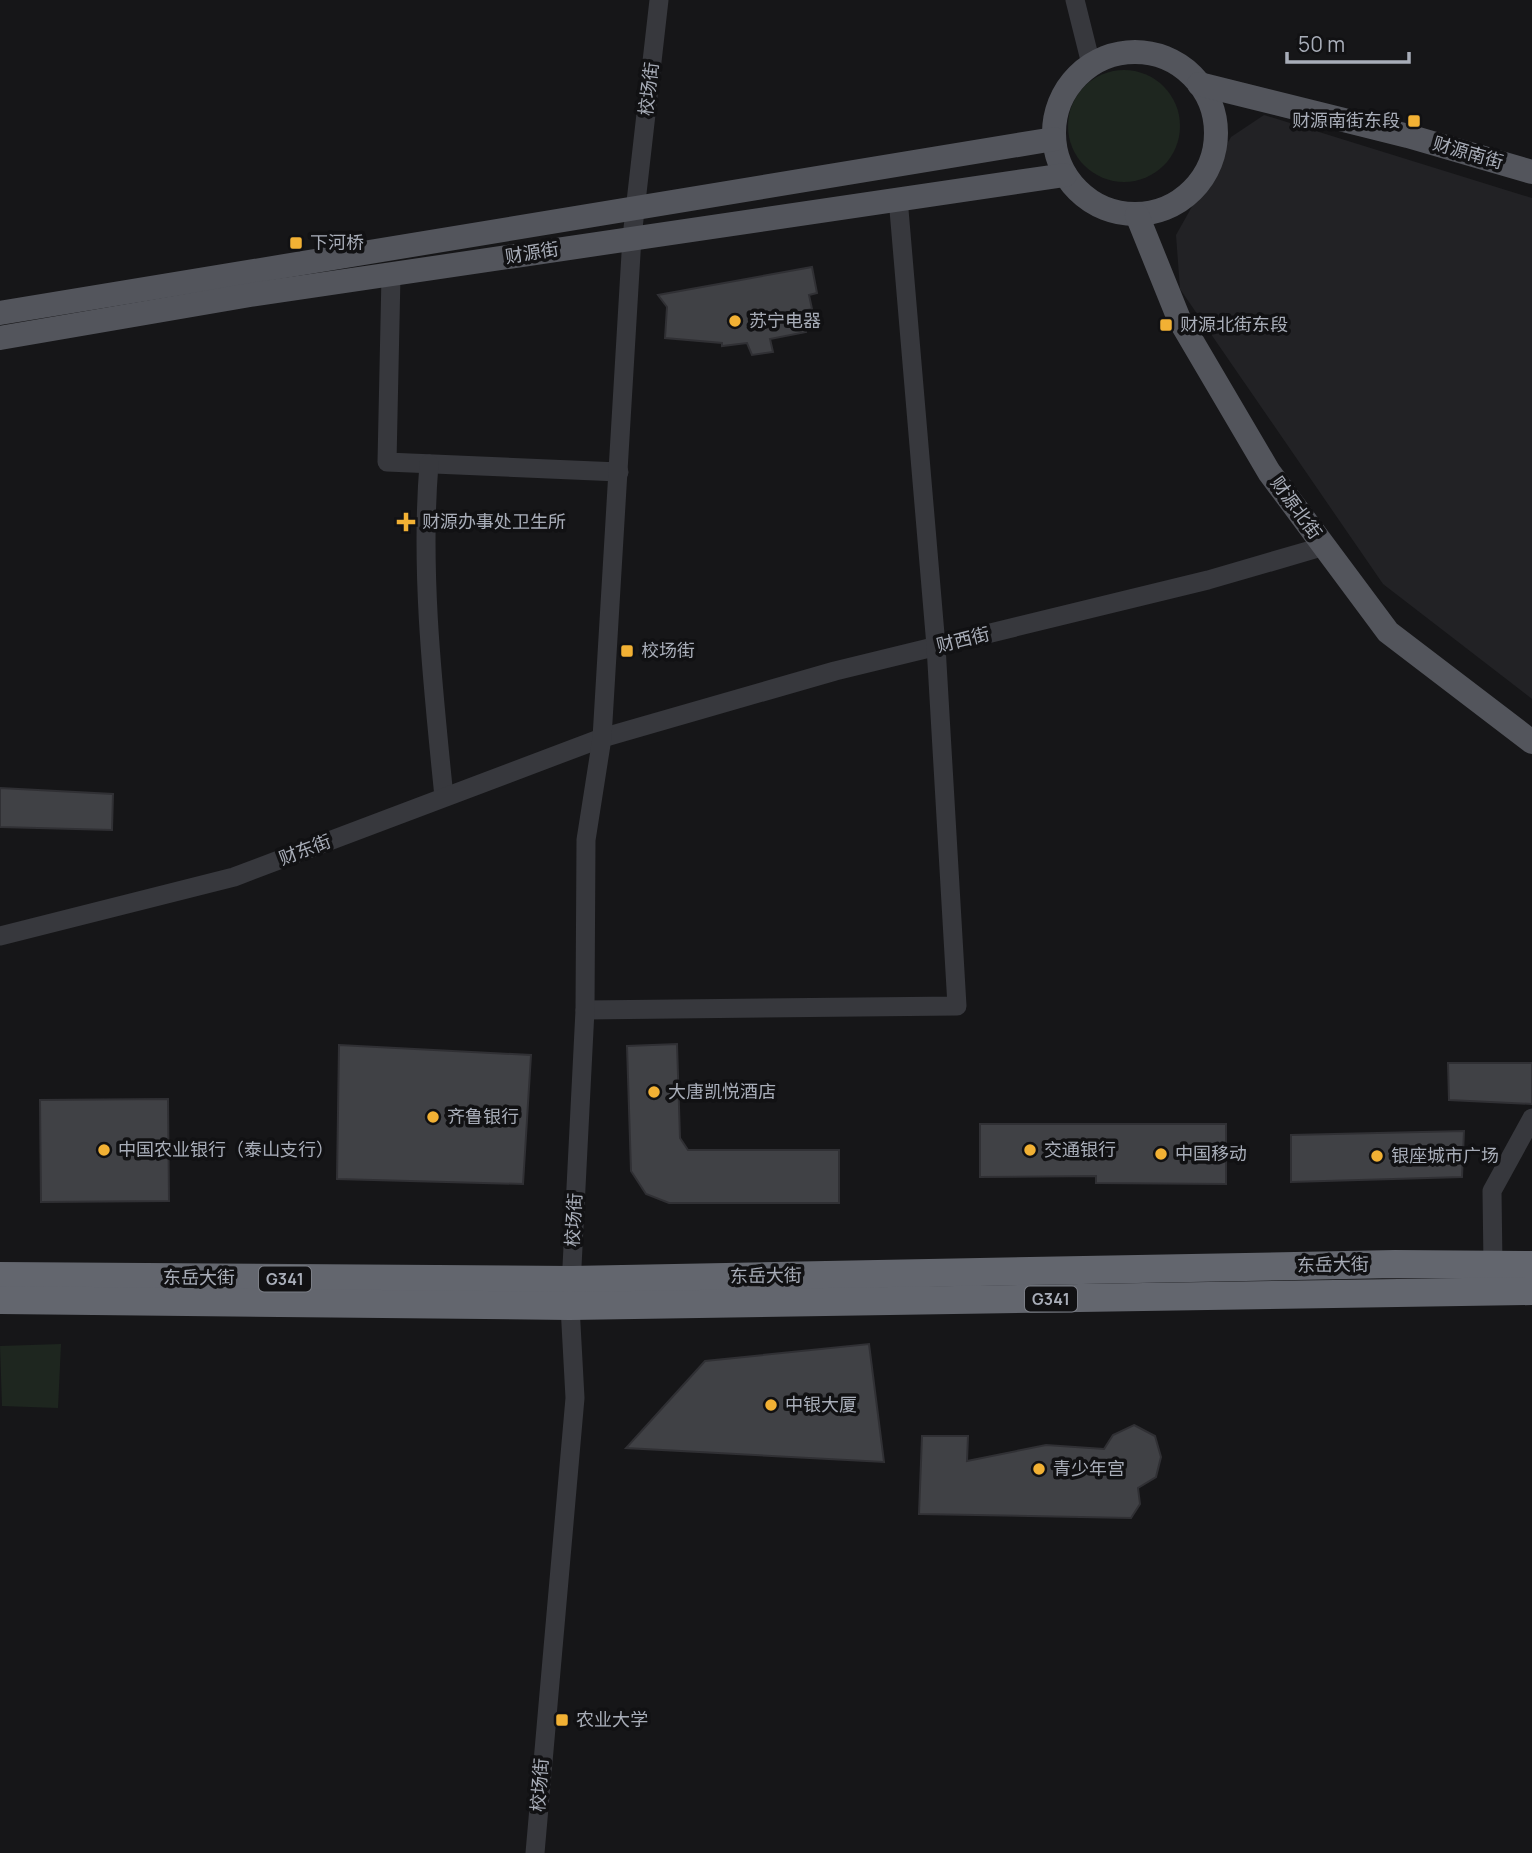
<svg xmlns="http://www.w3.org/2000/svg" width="1532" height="1853" font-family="Manrope,'Noto Sans SC',sans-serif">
	<rect width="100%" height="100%" fill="#161618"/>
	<path fill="#222225" d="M1264 115 1532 198V699L1383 584 1180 289 1176 235 1231 137Z"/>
	<g fill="#1e261f">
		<circle cx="1124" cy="126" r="56"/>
		<path d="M61 1344 58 1408 2 1406 0 1346Z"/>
	</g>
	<g fill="#404145" stroke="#303034" stroke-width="2">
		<path d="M812 267 817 293 809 295 812 309 803 311 806 332 770 339 773 352 752 355 747 343 722 346V343L665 338 667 307 658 295Z"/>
		<path d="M0 788 113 794 112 830 0 827Z"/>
		<path d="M677 1044 680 1138 688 1150H839V1203H669L646 1194 631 1171 627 1046Z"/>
		<path d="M339 1045 531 1055 523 1184 337 1179Z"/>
		<path d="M1448 1063H1532V1104L1449 1100Z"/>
		<path d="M168 1099 169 1201 41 1202 40 1100Z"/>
		<path d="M980 1124H1226V1184L1096 1183V1176L980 1177Z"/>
		<path d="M1464 1131 1462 1177 1291 1182V1135Z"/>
		<path d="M869 1344 884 1462 626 1448 705 1361Z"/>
		<path d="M1134 1425 1155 1436 1161 1457 1156 1477 1138 1488 1140 1504 1131 1518 919 1514 922 1436H968L967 1461 1046 1445 1104 1449 1113 1435Z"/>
	</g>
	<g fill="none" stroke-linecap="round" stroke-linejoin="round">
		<g stroke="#37383d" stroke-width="19">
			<path d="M1075 0 1091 64"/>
			<path d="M391 275 387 462 619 472"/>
			<path d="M429 464C420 573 433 687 444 797"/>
			<path d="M0 936 234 877 602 738 835 671 1208 580 1325 546"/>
			<path d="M585 1010 957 1006 936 646 898 198"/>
			<path d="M1493 1265 1492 1191 1532 1118"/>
			<path d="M535 1853 575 1398 570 1306 585 1010 586 840 602 738 632 237 659 0"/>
		</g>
		<g stroke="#53555c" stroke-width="24">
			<circle cx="1135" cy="133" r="81"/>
			<path d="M1199 84 1408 136 1532 172"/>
			<path d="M1137 215 1179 319 1269 472 1388 632 1532 742"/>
			<path d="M0 313 1054 139"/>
			<path d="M0 338 250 295 1065 175"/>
		</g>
		<g stroke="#63666e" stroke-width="28">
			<path d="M0 1276 571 1280 1395 1264 1532 1265"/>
			<path d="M0 1300 570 1306 1532 1291"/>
		</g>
	</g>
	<g fill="#f2b134" stroke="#111113" stroke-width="2.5">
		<rect x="1407" y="114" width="14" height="14" rx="3.5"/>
		<rect x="289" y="236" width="14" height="14" rx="3.5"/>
		<circle cx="735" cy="321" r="7"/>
		<rect x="1159" y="318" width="14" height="14" rx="3.5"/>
		<path d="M402.5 511.5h7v7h7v7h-7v7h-7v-7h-7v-7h7z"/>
		<rect x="620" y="644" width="14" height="14" rx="3.5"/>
		<circle cx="654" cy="1092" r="7"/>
		<circle cx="433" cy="1117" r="7"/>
		<circle cx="104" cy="1150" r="7"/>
		<circle cx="1030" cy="1150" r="7"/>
		<circle cx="1161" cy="1154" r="7"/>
		<circle cx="1377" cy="1156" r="7"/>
		<circle cx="771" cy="1405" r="7"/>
		<circle cx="1039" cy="1469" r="7"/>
		<rect x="555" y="1713" width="14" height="14" rx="3.5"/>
	</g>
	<g text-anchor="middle" stroke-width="7" stroke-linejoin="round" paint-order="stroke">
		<g fill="#111113" stroke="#7b7e86" stroke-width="2">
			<rect x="259" y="1266.5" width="52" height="25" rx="5"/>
			<rect x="1025" y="1286.5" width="52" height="25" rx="5"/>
		</g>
		<g font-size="16" font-weight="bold" fill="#a8adb8">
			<text x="285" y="1285">G341</text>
			<text x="1051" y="1305">G341</text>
		</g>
		<g font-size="18" fill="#a8adb8" stroke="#111113">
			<text transform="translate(649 89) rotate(-83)" y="6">校场街</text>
			<text transform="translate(1468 153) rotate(16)" y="6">财源南街</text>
			<text transform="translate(532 253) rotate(-9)" y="6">财源街</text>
			<text transform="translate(1296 508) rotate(54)" y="6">财源北街</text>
			<text transform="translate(963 640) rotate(-14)" y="6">财西街</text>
			<text transform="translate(305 850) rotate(-21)" y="6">财东街</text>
			<text transform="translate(574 1220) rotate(-87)" y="6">校场街</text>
			<text transform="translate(1333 1265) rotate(-1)" y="6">东岳大街</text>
			<text transform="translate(766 1276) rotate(-1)" y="6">东岳大街</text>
			<text x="199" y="1284">东岳大街</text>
			<text transform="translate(540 1785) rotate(-86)" y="6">校场街</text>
		</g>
		<g font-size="18" fill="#a8adb8" stroke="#111113" text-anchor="start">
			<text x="1400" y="127" text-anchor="end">财源南街东段</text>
			<text x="310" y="249">下河桥</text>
			<text x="749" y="327">苏宁电器</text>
			<text x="1180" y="331">财源北街东段</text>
			<text x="422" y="528">财源办事处卫生所</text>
			<text x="641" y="657">校场街</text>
			<text x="668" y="1098">大唐凯悦酒店</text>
			<text x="447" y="1123">齐鲁银行</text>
			<text x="118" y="1156">中国农业银行（泰山支行）</text>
			<text x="1044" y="1156">交通银行</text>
			<text x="1175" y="1160">中国移动</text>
			<text x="1391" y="1162">银座城市广场</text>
			<text x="785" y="1411">中银大厦</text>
			<text x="1053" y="1475">青少年宫</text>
			<text x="576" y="1726">农业大学</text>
		</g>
	</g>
	<path d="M1287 52v10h122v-10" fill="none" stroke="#a8adb8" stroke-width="3.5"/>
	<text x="1298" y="52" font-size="21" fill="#a8adb8" stroke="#111113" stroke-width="5" paint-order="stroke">50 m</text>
</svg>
